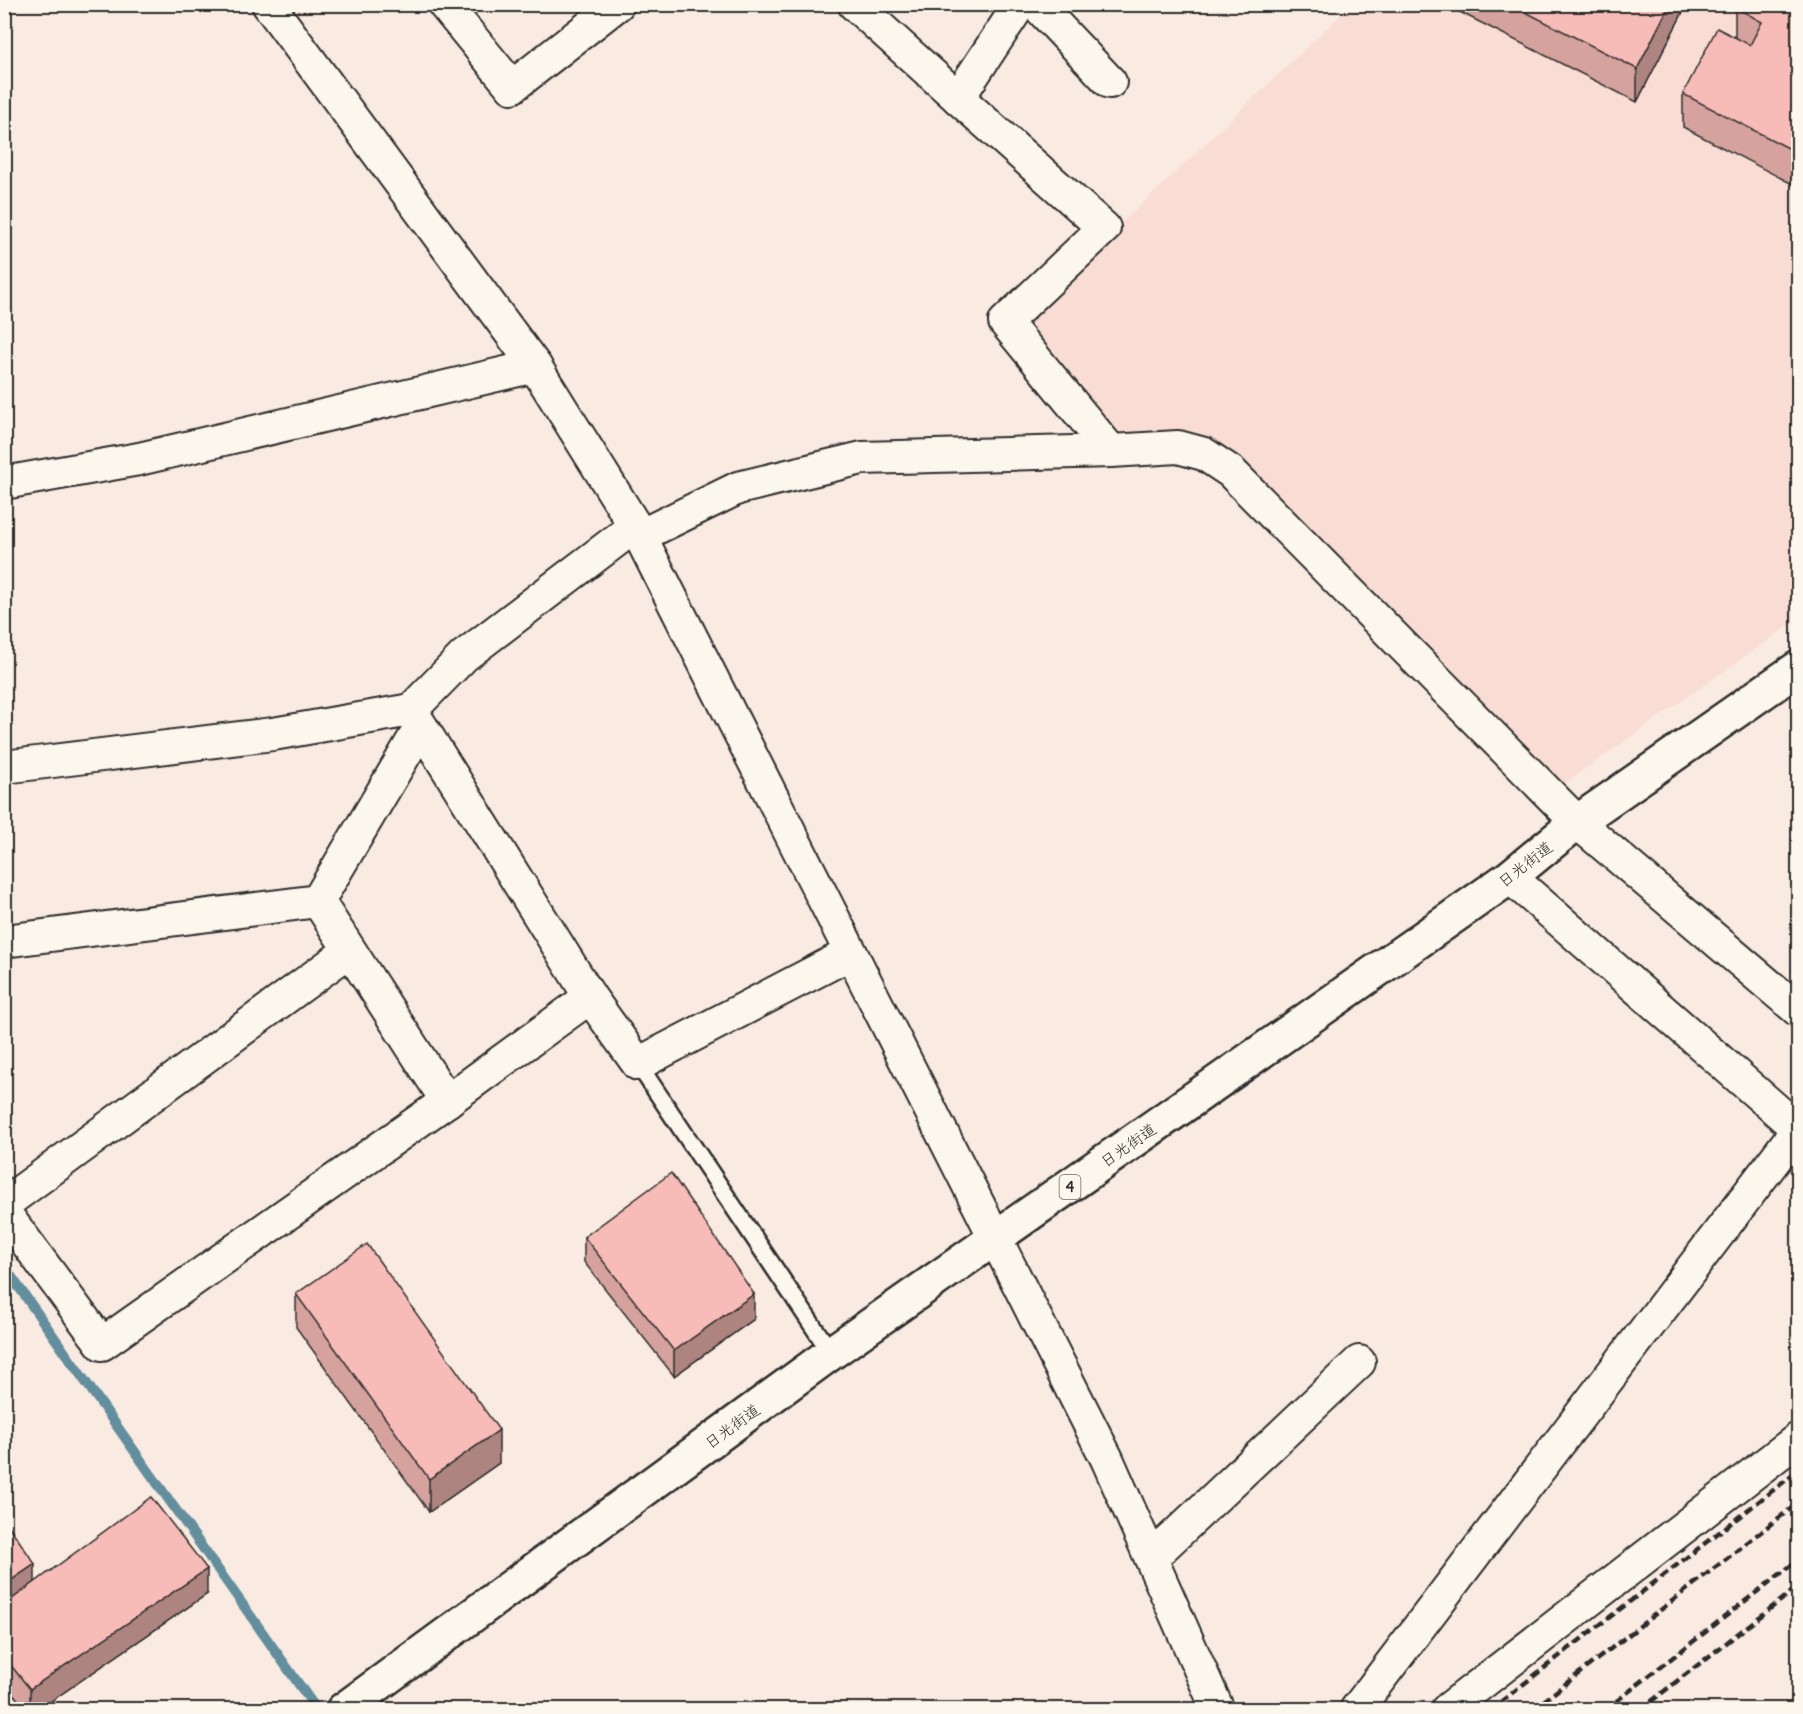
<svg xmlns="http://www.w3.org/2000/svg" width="1803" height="1714" font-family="Delius,'Klee One',sans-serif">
	<rect width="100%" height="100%" fill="#faebe2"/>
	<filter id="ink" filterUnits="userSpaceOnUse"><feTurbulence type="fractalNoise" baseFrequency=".0167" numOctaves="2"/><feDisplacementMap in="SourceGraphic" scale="12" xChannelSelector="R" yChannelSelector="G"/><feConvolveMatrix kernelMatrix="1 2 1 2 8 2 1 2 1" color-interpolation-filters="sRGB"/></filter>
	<g filter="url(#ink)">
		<path fill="#f9ddd5" d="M1351 5H1798V619L1560 787 1239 464 1117 439 1026 331 1028 312Z"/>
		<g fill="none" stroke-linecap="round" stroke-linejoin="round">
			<path stroke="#638e9d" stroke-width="10" d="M4 1266 317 1710"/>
			<g stroke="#2b2b2b" stroke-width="21">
				<path id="service" d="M638 1064 831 1353"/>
			</g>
			<g stroke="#2b2b2b" stroke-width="36">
				<g id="minor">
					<path d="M268 4 535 366 635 526 1107 1459 1218 1710"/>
					<path d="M444 4 512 87 618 4"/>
					<path d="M854 4 958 98"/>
					<path d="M1020 4 958 98 1104 228 1005 322 1111 451"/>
					<path d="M1036 4 1110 82"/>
					<path d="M4 483 139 459 535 366"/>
					<path d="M640 536 738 488 862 458 1111 451 1178 447 1204 454 1231 472 1577 822 1798 1010"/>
					<path d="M411 710 464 656 635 526"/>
					<path d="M421 727 318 901 447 1101"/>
					<path d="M4 767 273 734 411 710 590 997 638 1064 851 953"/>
					<path d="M1510 877 1798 1129"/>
					<path d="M4 941 318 901"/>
					<path d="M4 1204 349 951"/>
					<path d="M4 1212 102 1344 447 1101 590 997"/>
					<path d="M1151 1558 1359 1362"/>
					<path d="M1356 1710 1798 1129"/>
					<path d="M1447 1710 1798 1439"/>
				</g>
			</g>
			<g stroke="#2b2b2b" stroke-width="38">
				<path id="trunk" d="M343 1710 831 1353 1510 877 1577 822 1798 668"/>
			</g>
			<use href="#service" stroke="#fbf7ec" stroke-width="16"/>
			<use href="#minor" stroke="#fbf7ec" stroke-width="32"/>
			<use href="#trunk" stroke="#fbf7ec" stroke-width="33"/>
			<g stroke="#2b2b2b" stroke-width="4.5" stroke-dasharray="9 4.5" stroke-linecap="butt">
				<path d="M1490 1710 1798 1471"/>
				<path d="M1532 1710 1798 1503"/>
				<path d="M1605 1710 1798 1560"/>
				<path d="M1640 1710 1798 1587"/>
			</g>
		</g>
		<g fill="#d5a29e" stroke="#2b2b2b" stroke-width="1.5">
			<path d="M1444 4H1687L1637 102Z"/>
			<path d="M1798 4V187L1683 127V94L1735 37V7Z"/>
			<path d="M584 1237 754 1319 674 1376 584 1262Z"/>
			<path d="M296 1294 499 1463 429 1512 296 1327Z"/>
			<path d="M4 1519 35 1582 207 1594 38 1710H26L4 1682Z"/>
		</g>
		<g fill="#ae8481" stroke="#2b2b2b" stroke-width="1.5">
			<path d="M1670 4H1687L1637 102V69Z"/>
			<path d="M754 1294V1319L674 1376V1351Z"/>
			<path d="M499 1430V1463L429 1512V1479Z"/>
			<path d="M35 1564V1589L4 1611V1585Z"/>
			<path d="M207 1569V1594L38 1710H30V1689Z"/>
		</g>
		<g fill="#f8bcb8" stroke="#2b2b2b" stroke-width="1.5">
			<path d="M1510 4H1670L1637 69Z"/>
			<path d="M1736 4H1798V153L1683 94 1717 28 1750 45 1762 22 1735 7Z"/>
			<path d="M671 1173 754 1294 674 1351 584 1237Z"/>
			<path d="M367 1244 499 1430 429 1479 296 1294Z"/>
			<path d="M151 1497 207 1569 30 1689 4 1657V1605Z"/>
			<path d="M4 1519 35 1564 4 1585Z"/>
		</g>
	</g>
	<g text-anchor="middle" stroke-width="5" stroke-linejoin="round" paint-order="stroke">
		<rect fill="#fbf7ec" stroke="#696865" stroke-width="1.5" x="1059.5" y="1175" width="21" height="24" rx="4.5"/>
		<g font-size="15" font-weight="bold" fill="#2b2b2b">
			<text x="1070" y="1192">4</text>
		</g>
		<g font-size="16" fill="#2b2b2b" stroke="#fbf7ec">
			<text transform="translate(1525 864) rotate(-38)" y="6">日光街道</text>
			<text transform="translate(1128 1145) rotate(-35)" y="6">日光街道</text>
			<text transform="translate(732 1426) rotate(-36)" y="6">日光街道</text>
		</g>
	</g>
	<rect width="1803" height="1714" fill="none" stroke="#fbf7ec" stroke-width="24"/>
	<rect x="12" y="12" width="1779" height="1690" fill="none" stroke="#2b2b2b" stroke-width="2" filter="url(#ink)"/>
</svg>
